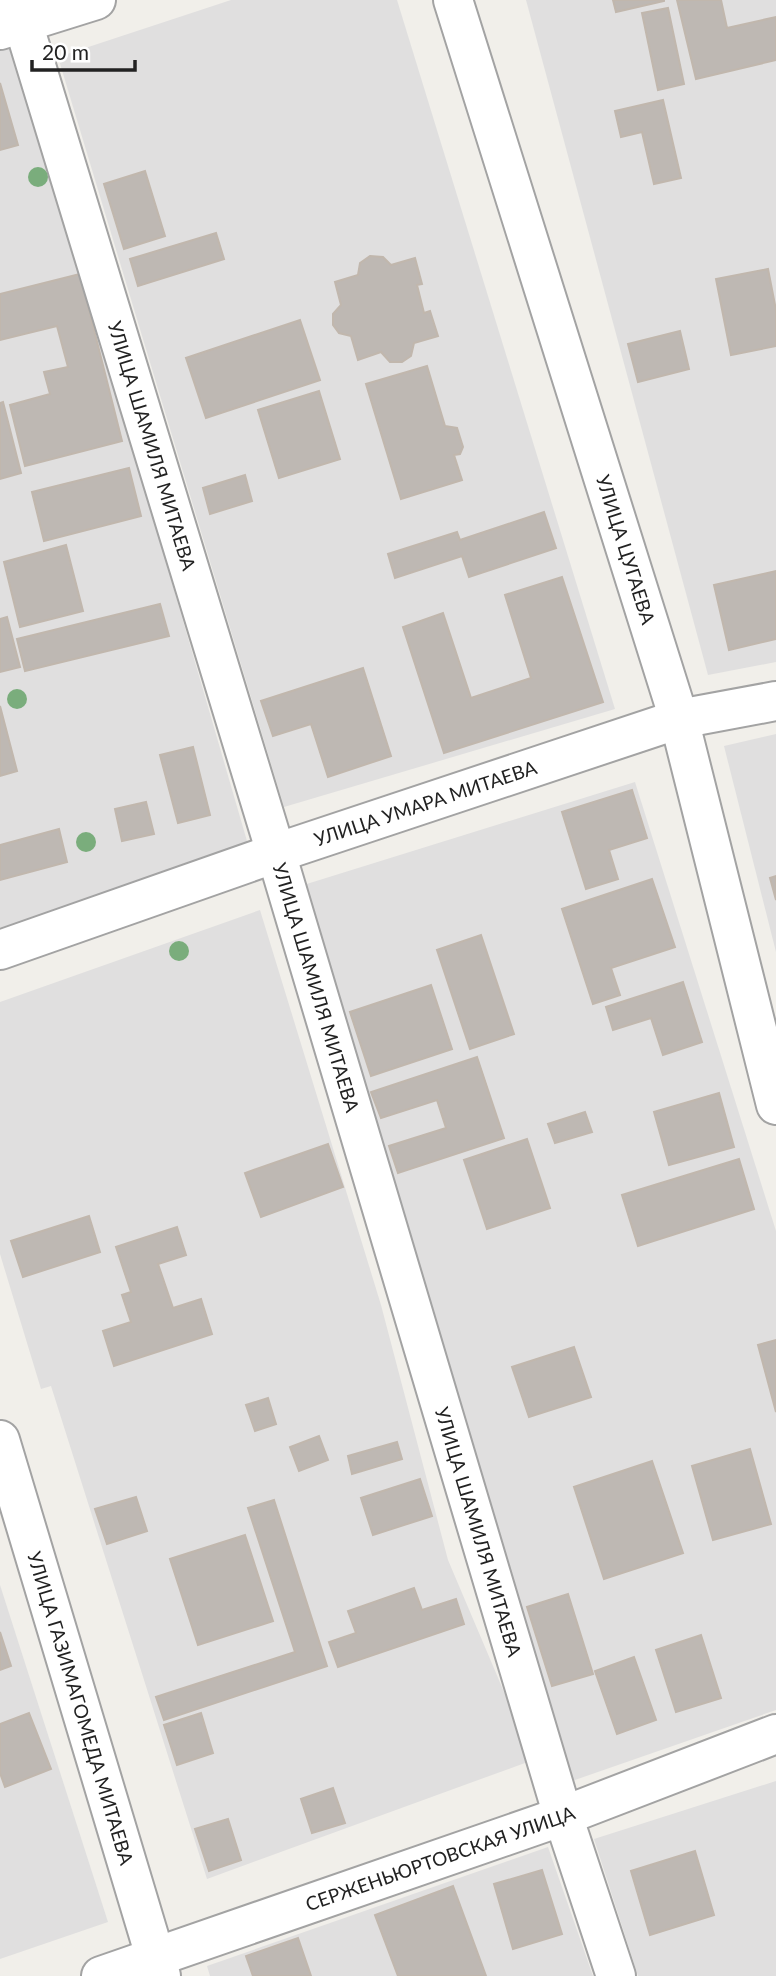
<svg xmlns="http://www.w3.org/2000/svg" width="776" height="1976" font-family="Lato,sans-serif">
	<rect width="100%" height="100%" fill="#f1efea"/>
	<g fill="#e0dfdf">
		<path d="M231 0H397L615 709 284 807 58 57Z"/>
		<path d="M526 0H776V662L708 675Z"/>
		<path d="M15 42 249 848 0 928V46Z"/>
		<path d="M776 734V952L724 746Z"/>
		<path d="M635 782 776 1231V1710L572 1781 297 887Z"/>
		<path d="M260 910 381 1305 448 1560 533 1760 207 1879 51 1386 41 1389 0 1254V1002Z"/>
		<path d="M0 1585 108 1922 0 1959Z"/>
		<path d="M776 1781V1976H638L594 1839Z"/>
		<path d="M548 1847 593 1976H210L207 1966Z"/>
	</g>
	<g fill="#beb8b3" stroke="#c1b7ad" stroke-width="2">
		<path d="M613 0H664V1L616 12Z"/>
		<path d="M677 0H721L727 28 776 17V60L696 79Z"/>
		<path d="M668 8 684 84 658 90 642 13Z"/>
		<path d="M0 83 18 145 0 150Z"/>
		<path d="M663 100 681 178 654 184 642 132 621 137 615 111Z"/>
		<path d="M145 171 165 236 124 249 104 184Z"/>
		<path d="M216 233 224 259 138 286 130 259Z"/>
		<path d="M370 256 383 257 391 265 415 258 422 284 417 285 424 313 430 311 438 336 414 343 411 356 402 362H390L381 352 358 360 351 336 339 333 333 325V314L341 305 335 282 358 275 360 263Z"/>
		<path d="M768 269 776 310V346L731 355 716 279Z"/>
		<path d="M80 274 122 441 25 466 10 405 50 394 44 372 68 367 57 326 0 340V294Z"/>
		<path d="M300 320 320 380 206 418 186 358Z"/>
		<path d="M680 331 689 369 638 382 628 344Z"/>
		<path d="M427 366 445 426 457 428 463 447 460 454 454 455 462 480 401 499 366 384Z"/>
		<path d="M319 391 340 459 279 478 258 410Z"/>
		<path d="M3 402 21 473 0 479V403Z"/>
		<path d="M129 468 141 516 44 541 32 492Z"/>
		<path d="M245 475 252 501 210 514 203 488Z"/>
		<path d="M544 512 556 548 469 577 462 556 395 578 388 554 457 532 460 540Z"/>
		<path d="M66 545 83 611 20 627 4 562Z"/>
		<path d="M776 571V639L729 650 714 585Z"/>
		<path d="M562 577 603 702 444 753 403 627 443 613 471 698 531 678 505 595Z"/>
		<path d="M160 604 169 636 25 671 17 639Z"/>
		<path d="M7 617 20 667 0 672V619Z"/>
		<path d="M363 668 391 756 328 777 311 724 273 736 261 701Z"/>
		<path d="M0 706 17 771 0 776Z"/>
		<path d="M193 747 210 815 178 823 160 755Z"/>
		<path d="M632 790 647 838 609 850 618 879 586 889 562 812Z"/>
		<path d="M146 802 154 834 122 841 115 809Z"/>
		<path d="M59 829 67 862 0 880V845Z"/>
		<path d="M776 876V900L770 878Z"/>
		<path d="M652 879 675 947 611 968 620 995 593 1004 562 909Z"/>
		<path d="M481 935 514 1034 470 1049 437 950Z"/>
		<path d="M683 982 702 1042 663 1055 651 1018 613 1030 606 1007Z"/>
		<path d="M431 985 452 1049 371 1076 350 1012Z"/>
		<path d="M477 1057 504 1138 398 1173 389 1146 446 1128 437 1100 381 1118 371 1092Z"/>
		<path d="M719 1093 734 1147 669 1165 654 1112Z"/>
		<path d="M585 1112 592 1132 555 1143 548 1124Z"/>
		<path d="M527 1139 550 1208 487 1229 464 1160Z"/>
		<path d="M328 1144 343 1187 261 1217 245 1173Z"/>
		<path d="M739 1159 754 1209 638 1246 622 1195Z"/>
		<path d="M89 1216 100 1252 23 1277 11 1241Z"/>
		<path d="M177 1227 186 1255 158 1264 173 1308 201 1299 212 1334 114 1366 103 1331 131 1322 122 1295 131 1292 116 1247Z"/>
		<path d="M776 1340V1412L758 1345Z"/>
		<path d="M574 1347 591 1397 529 1417 512 1367Z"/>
		<path d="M268 1398 276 1424 255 1431 246 1405Z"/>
		<path d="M319 1436 328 1460 299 1471 290 1447Z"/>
		<path d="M397 1442 402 1459 352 1474 348 1456Z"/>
		<path d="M750 1449 771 1524 713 1540 692 1466Z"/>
		<path d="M652 1461 683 1553 604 1579 574 1487Z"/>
		<path d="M420 1479 432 1516 373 1535 361 1498Z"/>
		<path d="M136 1497 147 1531 107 1544 95 1509Z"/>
		<path d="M274 1500 327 1666 164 1720 156 1697 295 1652 248 1508Z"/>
		<path d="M245 1535 273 1621 198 1645 170 1559Z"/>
		<path d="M414 1588 422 1610 456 1599 464 1624 338 1667 329 1642 356 1633 348 1611Z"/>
		<path d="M568 1594 593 1674 552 1686 527 1607Z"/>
		<path d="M0 1632 11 1666 0 1670Z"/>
		<path d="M701 1635 721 1698 676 1712 656 1650Z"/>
		<path d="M634 1657 656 1720 617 1734 595 1671Z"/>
		<path d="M29 1713 51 1769 5 1787 0 1773V1724Z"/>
		<path d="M201 1713 213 1753 177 1765 164 1725Z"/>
		<path d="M333 1788 345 1823 312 1833 301 1799Z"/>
		<path d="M228 1819 241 1860 209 1871 195 1829Z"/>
		<path d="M695 1851 714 1915 650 1935 631 1871Z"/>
		<path d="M542 1870 562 1934 513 1949 494 1884Z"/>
		<path d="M453 1886 486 1976H398L375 1915Z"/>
		<path d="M298 1938 311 1976H253L246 1956Z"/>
	</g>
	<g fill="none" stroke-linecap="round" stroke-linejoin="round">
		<g stroke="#a3a3a3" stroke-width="42">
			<g id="minor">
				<path id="s1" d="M16 0 276 853 563 1816 616 1976"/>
				<path id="s2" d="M453 0 679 719 776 1105"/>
				<path d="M0 30 96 0"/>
				<path id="s3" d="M0 950 276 853 679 719 776 701"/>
				<path id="s4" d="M0 1440 161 1976"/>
				<path id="s5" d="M101 1976 563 1816 776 1734"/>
			</g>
		</g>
		<use href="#minor" stroke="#fff" stroke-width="38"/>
	</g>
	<g fill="#7aad7c">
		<circle cx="38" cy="177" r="10"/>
		<circle cx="17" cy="699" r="10"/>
		<circle cx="86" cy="842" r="10"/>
		<circle cx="179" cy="951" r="10"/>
	</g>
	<g text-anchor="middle" stroke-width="5" stroke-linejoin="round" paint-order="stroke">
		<g font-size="19" fill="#222" stroke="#fff">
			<text dy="7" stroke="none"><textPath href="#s1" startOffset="466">УЛИЦА ШАМИЛЯ МИТАЕВА</textPath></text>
			<text dy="7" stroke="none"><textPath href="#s2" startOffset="576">УЛИЦА ЦУГАЕВА</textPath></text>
			<text dy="7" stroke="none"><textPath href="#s3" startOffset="450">УЛИЦА УМАРА МИТАЕВА</textPath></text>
			<text dy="7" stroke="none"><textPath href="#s1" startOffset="1032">УЛИЦА ШАМИЛЯ МИТАЕВА</textPath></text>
			<text dy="7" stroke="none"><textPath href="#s1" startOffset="1600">УЛИЦА ШАМИЛЯ МИТАЕВА</textPath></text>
			<text dy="7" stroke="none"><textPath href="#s4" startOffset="280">УЛИЦА ГАЗИМАГОМЕДА МИТАЕВА</textPath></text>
			<text dy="7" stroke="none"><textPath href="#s5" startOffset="359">СЕРЖЕНЬЮРТОВСКАЯ УЛИЦА</textPath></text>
		</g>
	</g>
	<path d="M32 60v10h103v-10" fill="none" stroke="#222222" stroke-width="3.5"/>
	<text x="42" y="60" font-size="21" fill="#222222" stroke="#ffffff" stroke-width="5" paint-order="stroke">20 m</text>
</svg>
